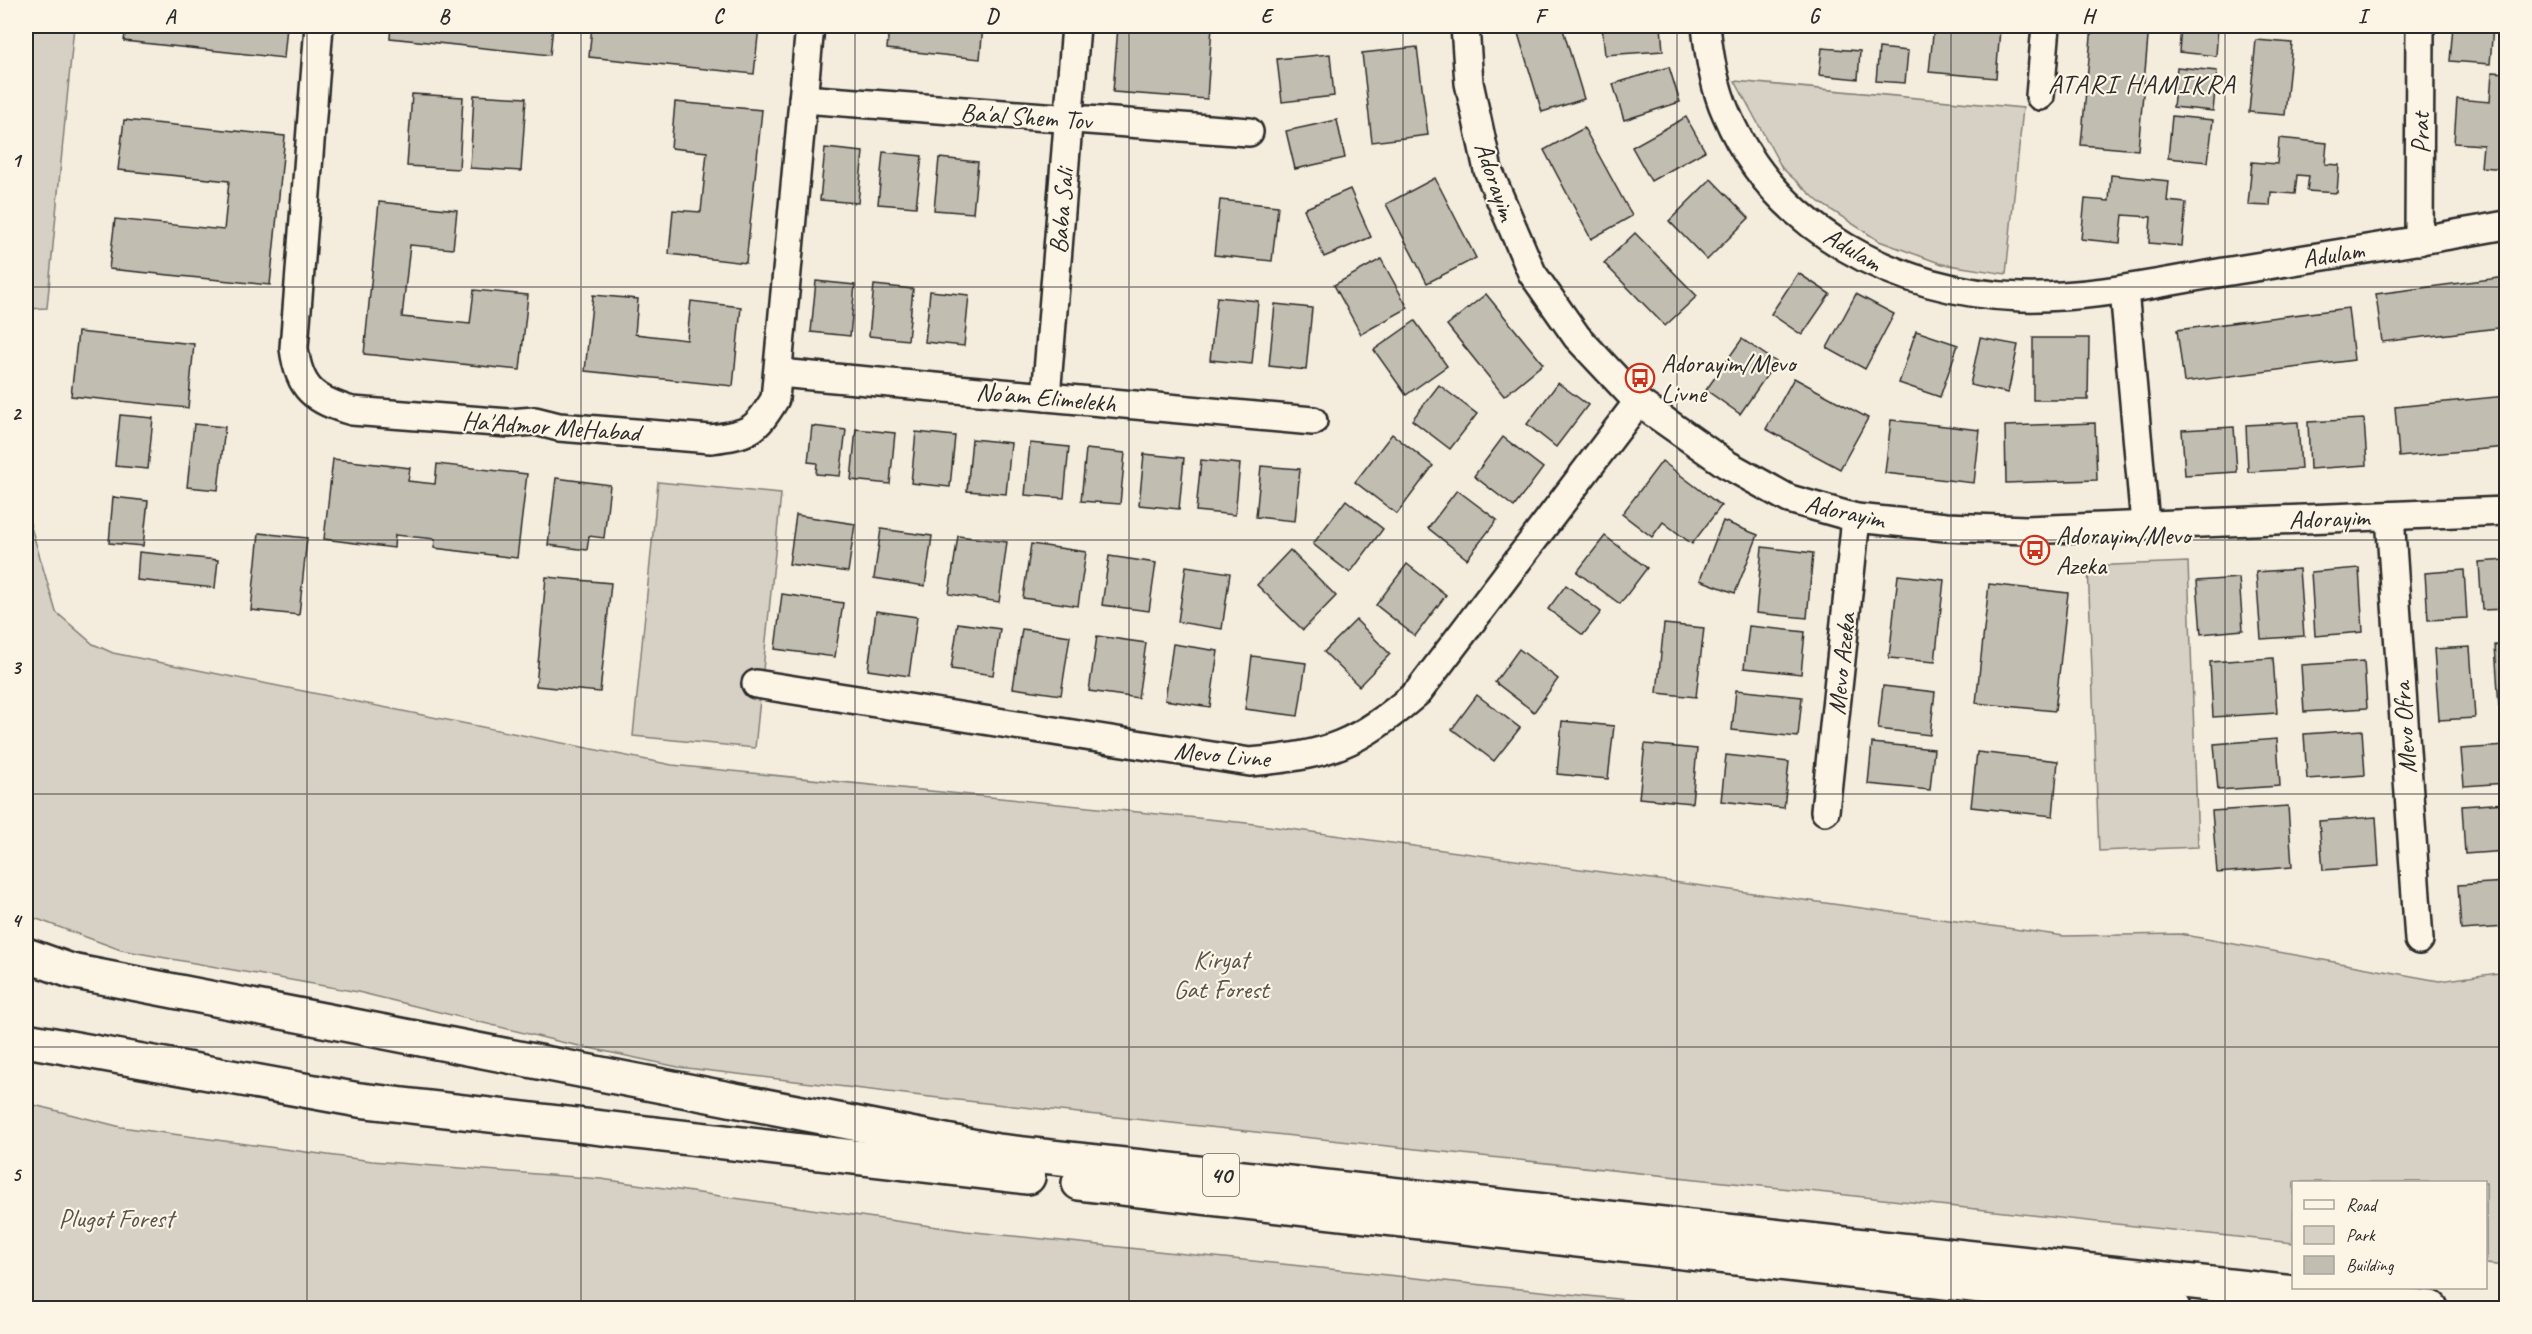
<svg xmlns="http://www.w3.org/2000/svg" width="2532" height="1334" font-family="Caveat,sans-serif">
	<rect width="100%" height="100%" fill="#f4edde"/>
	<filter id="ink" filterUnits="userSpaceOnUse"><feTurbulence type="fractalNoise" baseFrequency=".0167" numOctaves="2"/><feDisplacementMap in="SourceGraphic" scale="12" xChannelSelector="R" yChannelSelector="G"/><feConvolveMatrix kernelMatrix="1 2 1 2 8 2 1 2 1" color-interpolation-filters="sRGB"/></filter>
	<g filter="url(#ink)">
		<g fill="#d6d1c4" stroke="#807e78" stroke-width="1.5">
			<path d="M26 26H74L47 308 26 309Z"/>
			<path d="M1735 81 2023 108 2006 274 1942 264 1879 241 1819 202 1782 168Z"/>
			<path d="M658 482 781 494 755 748 633 736Z"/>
			<path d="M26 510 56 612 93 644 113 653 672 765 1247 823 2064 936 2179 934 2439 981 2506 972V1266L2486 1264V1182H2294L2293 1243 930 1097 678 1067 561 1042 358 992 121 950 26 915Z"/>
			<path d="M2188 562 2198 847 2099 851 2088 566Z"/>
			<path d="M26 1103 121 1127 372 1161 601 1179 966 1231 1703 1308H26Z"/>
		</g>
		<g fill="#c2bdb1" stroke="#2b2b2b" stroke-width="1.5">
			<path d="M126 26H287L284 58 124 41Z"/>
			<path d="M391 26H553L550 55 390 38Z"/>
			<path d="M592 26H643L711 33 712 26H759L754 74 589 57Z"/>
			<path d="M889 26H983L980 59 887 49Z"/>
			<path d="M1118 26H1212L1207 99 1113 92Z"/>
			<path d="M1274 26H1327L1275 30Z"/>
			<path d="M1533 26H1562L1584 99 1542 112 1517 30Z"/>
			<path d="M1602 26H1661L1663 51 1605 55Z"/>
			<path d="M1934 26 2000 29 1996 78 1929 72Z"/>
			<path d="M2092 26H2149L2138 150 2081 145Z"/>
			<path d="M2181 26H2218L2216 56 2179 52Z"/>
			<path d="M2453 26H2493L2490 64 2450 61Z"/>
			<path d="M2256 40 2292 43 2285 115 2249 112Z"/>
			<path d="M1417 47 1428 135 1372 142 1362 53Z"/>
			<path d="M1822 48 1860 51 1858 79 1819 75Z"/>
			<path d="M1879 48 1908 51 1905 83 1876 81Z"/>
			<path d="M1330 54 1334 96 1282 102 1277 59Z"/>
			<path d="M1669 67 1680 102 1624 120 1613 84Z"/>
			<path d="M2177 67 2217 71 2213 111 2173 107Z"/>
			<path d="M2492 72 2506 73V169L2481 167 2483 145 2454 143 2457 99 2490 102Z"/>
			<path d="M412 94 463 97 459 169 407 166Z"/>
			<path d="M474 95 526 98 521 171 470 168Z"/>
			<path d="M675 102 762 110 746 263 669 254 673 210 701 212 707 152 671 148Z"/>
			<path d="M2172 116 2213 120 2208 162 2168 158Z"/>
			<path d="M1686 117 1705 151 1651 181 1632 147Z"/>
			<path d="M124 120 285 136 270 285 109 269 115 219 224 230 229 181 118 170Z"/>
			<path d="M1337 120 1345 158 1295 169 1286 131Z"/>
			<path d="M1584 128 1632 216 1591 239 1544 150Z"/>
			<path d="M2279 138 2327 143 2325 164 2339 165 2337 193 2307 191 2309 176 2297 175 2295 194 2271 192 2270 206 2248 205 2252 162 2277 164Z"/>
			<path d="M825 148 863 152 858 203 820 200Z"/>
			<path d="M883 152 922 156 916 207 878 204Z"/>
			<path d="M939 158 978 162 973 213 934 210Z"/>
			<path d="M2111 175 2169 181 2167 201 2186 203 2182 246 2149 243 2151 217 2123 215 2120 243 2081 239 2085 199 2109 201Z"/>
			<path d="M1435 178 1476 258 1427 283 1386 204Z"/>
			<path d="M1711 179 1749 218 1707 260 1669 221Z"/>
			<path d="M1350 189 1371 237 1324 257 1304 209Z"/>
			<path d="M1220 200 1278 206 1272 261 1214 255Z"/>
			<path d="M379 202 457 210 453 249 410 245 402 317 470 324 474 290 528 295 520 370 364 354Z"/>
			<path d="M1635 233 1697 296 1665 326 1604 263Z"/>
			<path d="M1381 259 1408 308 1361 334 1334 285Z"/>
			<path d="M1798 273 1830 294 1802 335 1771 314Z"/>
			<path d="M2506 277V327L2382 342 2376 294Z"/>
			<path d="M816 281 855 285 850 336 811 332Z"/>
			<path d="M874 285 913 289 908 340 869 336Z"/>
			<path d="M930 291 969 295 964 346 925 342Z"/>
			<path d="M1486 294 1543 364 1504 396 1447 325Z"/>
			<path d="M1856 294 1894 314 1865 369 1827 348Z"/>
			<path d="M593 295 638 299 635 334 687 340 691 301 741 307 733 386 585 371Z"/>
			<path d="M1217 297 1258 301 1252 364 1210 360Z"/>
			<path d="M1275 304 1312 308 1306 370 1269 366Z"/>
			<path d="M2348 308 2354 360 2184 382 2177 330Z"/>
			<path d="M1415 321 1447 366 1406 395 1374 350Z"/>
			<path d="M1916 331 1958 345 1940 397 1899 383Z"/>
			<path d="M78 332 194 344 188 408 71 396Z"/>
			<path d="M1980 338 2018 345 2008 393 1970 385Z"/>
			<path d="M2033 338H2089L2088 400H2033Z"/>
			<path d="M1742 339 1776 362 1740 414 1706 390Z"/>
			<path d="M1794 378 1868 418 1840 469 1766 429Z"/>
			<path d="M1558 383 1588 405 1556 447 1527 424Z"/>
			<path d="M1439 385 1477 414 1450 449 1412 420Z"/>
			<path d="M2506 396V447L2399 457 2395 407Z"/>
			<path d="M120 415 153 418 148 469 115 466Z"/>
			<path d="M2364 419 2367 465 2310 469 2308 422Z"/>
			<path d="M1891 420 1980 430 1974 483 1885 473Z"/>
			<path d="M2298 422 2301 469 2248 472 2246 425Z"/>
			<path d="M2095 423 2097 480 2006 483 2005 426Z"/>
			<path d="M194 424 225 427 218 490 187 487Z"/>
			<path d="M812 426 846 430 840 476 816 474 817 463 808 462Z"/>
			<path d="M2234 427 2237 472 2185 475 2182 430Z"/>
			<path d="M856 429 895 433 890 484 851 480Z"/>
			<path d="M916 432 955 436 950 487 911 483Z"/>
			<path d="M1392 434 1433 466 1397 514 1355 482Z"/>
			<path d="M1503 437 1543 468 1514 507 1474 476Z"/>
			<path d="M972 439 1011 443 1006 494 967 491Z"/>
			<path d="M1030 443 1069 447 1064 498 1025 495Z"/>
			<path d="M1086 449 1125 453 1120 504 1081 501Z"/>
			<path d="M1144 454 1184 458 1179 509 1139 505Z"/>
			<path d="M333 459 410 468 408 481 435 484 437 464 527 474 517 558 434 548 435 539 395 535 394 548 324 539Z"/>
			<path d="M1201 460 1240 464 1235 515 1196 511Z"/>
			<path d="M1662 461 1721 506 1692 544 1663 522 1652 537 1622 514Z"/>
			<path d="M1261 466 1300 469 1295 521 1256 517Z"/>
			<path d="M556 478 610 485 604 538 589 536 587 550 548 545Z"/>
			<path d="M1457 490 1497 520 1467 559 1428 528Z"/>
			<path d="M113 497 148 501 143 546 109 543Z"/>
			<path d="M1346 500 1383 529 1350 573 1313 544Z"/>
			<path d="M796 515 855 524 848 572 789 564Z"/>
			<path d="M1723 521 1758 535 1735 593 1700 580Z"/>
			<path d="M881 529 932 536 925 586 874 578Z"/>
			<path d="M259 533 307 538 299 615 251 610Z"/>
			<path d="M958 536 1007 542 999 602 949 594Z"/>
			<path d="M1605 536 1647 568 1620 604 1577 572Z"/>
			<path d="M1031 544 1086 552 1078 606 1023 598Z"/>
			<path d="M1762 547 1813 553 1807 618 1756 613Z"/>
			<path d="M1290 550 1336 596 1303 630 1257 585Z"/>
			<path d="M139 552 218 560 215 588 137 580Z"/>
			<path d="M1109 556 1156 563 1149 611 1102 605Z"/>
			<path d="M2506 560V609L2482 610 2479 562Z"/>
			<path d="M1407 564 1446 595 1415 636 1376 605Z"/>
			<path d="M1186 566 1230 573 1222 629 1178 622Z"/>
			<path d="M2359 568 2363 632 2315 636 2311 572Z"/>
			<path d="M2299 569 2304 636 2261 639 2256 572Z"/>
			<path d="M2464 570 2467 618 2428 620 2425 573Z"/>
			<path d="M1898 575 1944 580 1935 662 1889 658Z"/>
			<path d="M546 577 611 583 600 692 536 686Z"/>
			<path d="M2239 578 2243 630 2201 634 2197 581Z"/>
			<path d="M1989 584 2068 593 2055 711 1976 703Z"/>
			<path d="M1566 585 1601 612 1583 635 1548 609Z"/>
			<path d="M782 594 843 603 835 657 775 649Z"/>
			<path d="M876 611 917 617 909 676 868 670Z"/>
			<path d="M1356 620 1390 654 1359 686 1324 652Z"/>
			<path d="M958 623 1000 629 993 675 951 669Z"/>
			<path d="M1664 624 1704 628 1696 697 1657 693Z"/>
			<path d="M1749 626 1805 632 1801 674 1744 668Z"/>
			<path d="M1022 629 1070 636 1061 695 1013 688Z"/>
			<path d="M1097 636 1146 643 1138 698 1089 691Z"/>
			<path d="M1173 644 1218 651 1210 707 1165 700Z"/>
			<path d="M2495 645H2506V706L2499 707Z"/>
			<path d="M2470 647 2475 718 2439 720 2434 649Z"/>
			<path d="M1519 649 1558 679 1534 712 1495 682Z"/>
			<path d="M1252 656 1306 663 1298 716 1245 709Z"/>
			<path d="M2273 658 2277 713 2213 717 2210 662Z"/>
			<path d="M2364 661 2367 708 2304 712 2301 665Z"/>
			<path d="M1883 686 1935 692 1930 735 1878 729Z"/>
			<path d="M1736 690 1802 697 1798 737 1732 730Z"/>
			<path d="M1477 695 1520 728 1494 761 1452 729Z"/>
			<path d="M1562 721 1614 726 1608 779 1557 774Z"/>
			<path d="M2362 730 2365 775 2307 779 2304 734Z"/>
			<path d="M2277 739 2280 786 2218 790 2214 744Z"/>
			<path d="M1872 743 1934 749 1930 790 1868 784Z"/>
			<path d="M1645 744 1697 749 1692 803 1639 798Z"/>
			<path d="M2506 746V783L2464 786 2461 749Z"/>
			<path d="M1977 752 2058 761 2053 816 1971 807Z"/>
			<path d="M1726 755 1789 762 1784 808 1721 801Z"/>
			<path d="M2506 803V851L2465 854 2462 806Z"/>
			<path d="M2288 806 2292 867 2217 873 2212 811Z"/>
			<path d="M2376 817 2379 866 2323 870 2319 821Z"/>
			<path d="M2506 882V927L2461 930 2458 885Z"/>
		</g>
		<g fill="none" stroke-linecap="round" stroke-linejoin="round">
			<g stroke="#2b2b2b" stroke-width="32">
				<g id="minor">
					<path d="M319 26 294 348C299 389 314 400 352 411L509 423 535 421 559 427 711 439C749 434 755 432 775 399L810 26"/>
					<path d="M1465 26 1469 83 1488 170 1532 273 1577 337 1638 402 1726 464 1789 499 1856 518 1946 527 2026 530 2506 511"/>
					<path d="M1706 26C1709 55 1714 86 1726 113 1776 231 1898 293 2021 297 2096 299 2170 280 2243 269 2331 255 2419 241 2506 225"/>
					<path d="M2040 96 2046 26"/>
					<path d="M803 99 1249 132"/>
					<path d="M2419 241 2420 26"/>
					<path d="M2124 290 2145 524"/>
					<path d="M779 373 1313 421"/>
					<path d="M1046 397 1076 26"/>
					<path d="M2390 516 2419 940"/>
					<path d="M756 684 1250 762C1329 755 1357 745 1418 692L1638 402"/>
					<path d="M1825 811 1856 518"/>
				</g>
			</g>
			<g stroke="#2b2b2b" stroke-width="38">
				<g id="highway">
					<path d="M26 955 71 971 997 1151 2431 1308"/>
					<path d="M26 1040 359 1100 1028 1177"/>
					<path d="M1079 1183 2173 1308"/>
				</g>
			</g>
			<use href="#minor" stroke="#fcf5e5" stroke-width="27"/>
			<use href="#highway" stroke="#fcf5e5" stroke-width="33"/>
		</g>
	</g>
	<path fill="none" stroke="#2b2b2b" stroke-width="1.5" stroke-opacity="0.55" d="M307 26V1308M581 26V1308M855 26V1308M1129 26V1308M1403 26V1308M1677 26V1308M1951 26V1308M2225 26V1308M26 287H2506M26 540H2506M26 794H2506M26 1047H2506"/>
	<defs>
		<g id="bus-ring" transform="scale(1.5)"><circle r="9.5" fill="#fcf5e5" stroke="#c8321e" stroke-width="1.5"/><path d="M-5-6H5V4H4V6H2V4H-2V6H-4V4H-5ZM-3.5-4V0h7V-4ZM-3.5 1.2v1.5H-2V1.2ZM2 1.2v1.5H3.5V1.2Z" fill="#c8321e"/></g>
	</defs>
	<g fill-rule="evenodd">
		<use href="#bus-ring" x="1640" y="378"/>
		<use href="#bus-ring" x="2035" y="550"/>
	</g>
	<g text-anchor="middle" stroke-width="4.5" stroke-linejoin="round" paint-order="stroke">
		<rect fill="#fcf5e5" stroke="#6a6863" stroke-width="1.5" x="1203" y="1154" width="36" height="42" rx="4.5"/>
		<g font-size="24" font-weight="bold" fill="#2b2b2b">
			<text x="1221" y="1183">40</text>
		</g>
		<g font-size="26" fill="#2b2b2b" stroke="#fcf5e5">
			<text transform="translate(1026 116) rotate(4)" y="9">Ba'al Shem Tov</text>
			<text transform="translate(2420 133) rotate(-90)" y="9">Prat</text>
			<text transform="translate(1496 181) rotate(71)" y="9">Adorayim</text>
			<text transform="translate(1061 211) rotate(-85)" y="9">Baba Sali</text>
			<text transform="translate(1853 249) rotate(31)" y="9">Adulam</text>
			<text transform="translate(2333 254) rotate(-9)" y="9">Adulam</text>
			<text transform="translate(1046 397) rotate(5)" y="9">No'am Elimelekh</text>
			<text transform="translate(551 426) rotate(4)" y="9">Ha'Admor MeHabad</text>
			<text transform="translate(1845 511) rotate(12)" y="9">Adorayim</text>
			<text transform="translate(2329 518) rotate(-2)" y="9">Adorayim</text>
			<text transform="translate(1841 664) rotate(-84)" y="9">Mevo Azeka</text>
			<text transform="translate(2404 728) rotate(-94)" y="9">Mevo Ofra</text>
			<text transform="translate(1222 754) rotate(5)" y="9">Mevo Livne</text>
		</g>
		<g font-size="26" fill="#2b2b2b" stroke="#fcf5e5" text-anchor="start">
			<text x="1661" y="372">Adorayim/Mevo<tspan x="1661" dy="30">Livne</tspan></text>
			<text x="2056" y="544">Adorayim/Mevo<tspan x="2056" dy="30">Azeka</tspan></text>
		</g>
		<g font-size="26" fill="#565451" stroke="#fcf5e5">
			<text x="1221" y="968">Kiryat<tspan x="1221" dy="30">Gat Forest</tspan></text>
			<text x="116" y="1227">Plugot Forest</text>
		</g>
		<g font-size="27" letter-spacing="1.5" fill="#2b2b2b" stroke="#fcf5e5">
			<text x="2142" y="93">ATARI HAMIKRA</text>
		</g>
	</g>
	<rect width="2532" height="1334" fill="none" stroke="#fcf5e5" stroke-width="66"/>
	<rect x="2292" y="1181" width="195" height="108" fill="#fcf5e5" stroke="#a8a49b" stroke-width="1.5"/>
	<rect x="2304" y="1200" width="30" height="9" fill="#fcf5e5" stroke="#a8a49b" stroke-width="1.5"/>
	<text x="2346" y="1211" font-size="18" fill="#2b2b2b">Road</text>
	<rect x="2304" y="1226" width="30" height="18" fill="#d6d1c4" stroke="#a8a49b" stroke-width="1.5"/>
	<text x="2346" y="1241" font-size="18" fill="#2b2b2b">Park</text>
	<rect x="2304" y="1256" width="30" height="18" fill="#c2bdb1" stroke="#a8a49b" stroke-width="1.5"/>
	<text x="2346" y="1271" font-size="18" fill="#2b2b2b">Building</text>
	<rect x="33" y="33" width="2466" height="1268" fill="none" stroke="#2b2b2b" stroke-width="2"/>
	<g font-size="20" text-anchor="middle" font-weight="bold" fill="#2b2b2b">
		<text x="170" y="23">A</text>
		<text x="444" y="23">B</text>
		<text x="718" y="23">C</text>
		<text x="992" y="23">D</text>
		<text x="1266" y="23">E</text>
		<text x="1540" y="23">F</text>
		<text x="1814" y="23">G</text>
		<text x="2088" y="23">H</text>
		<text x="2362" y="23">I</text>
		<text x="16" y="167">1</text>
		<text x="16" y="420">2</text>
		<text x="16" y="674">3</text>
		<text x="16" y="927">4</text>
		<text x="16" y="1181">5</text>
	</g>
</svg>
